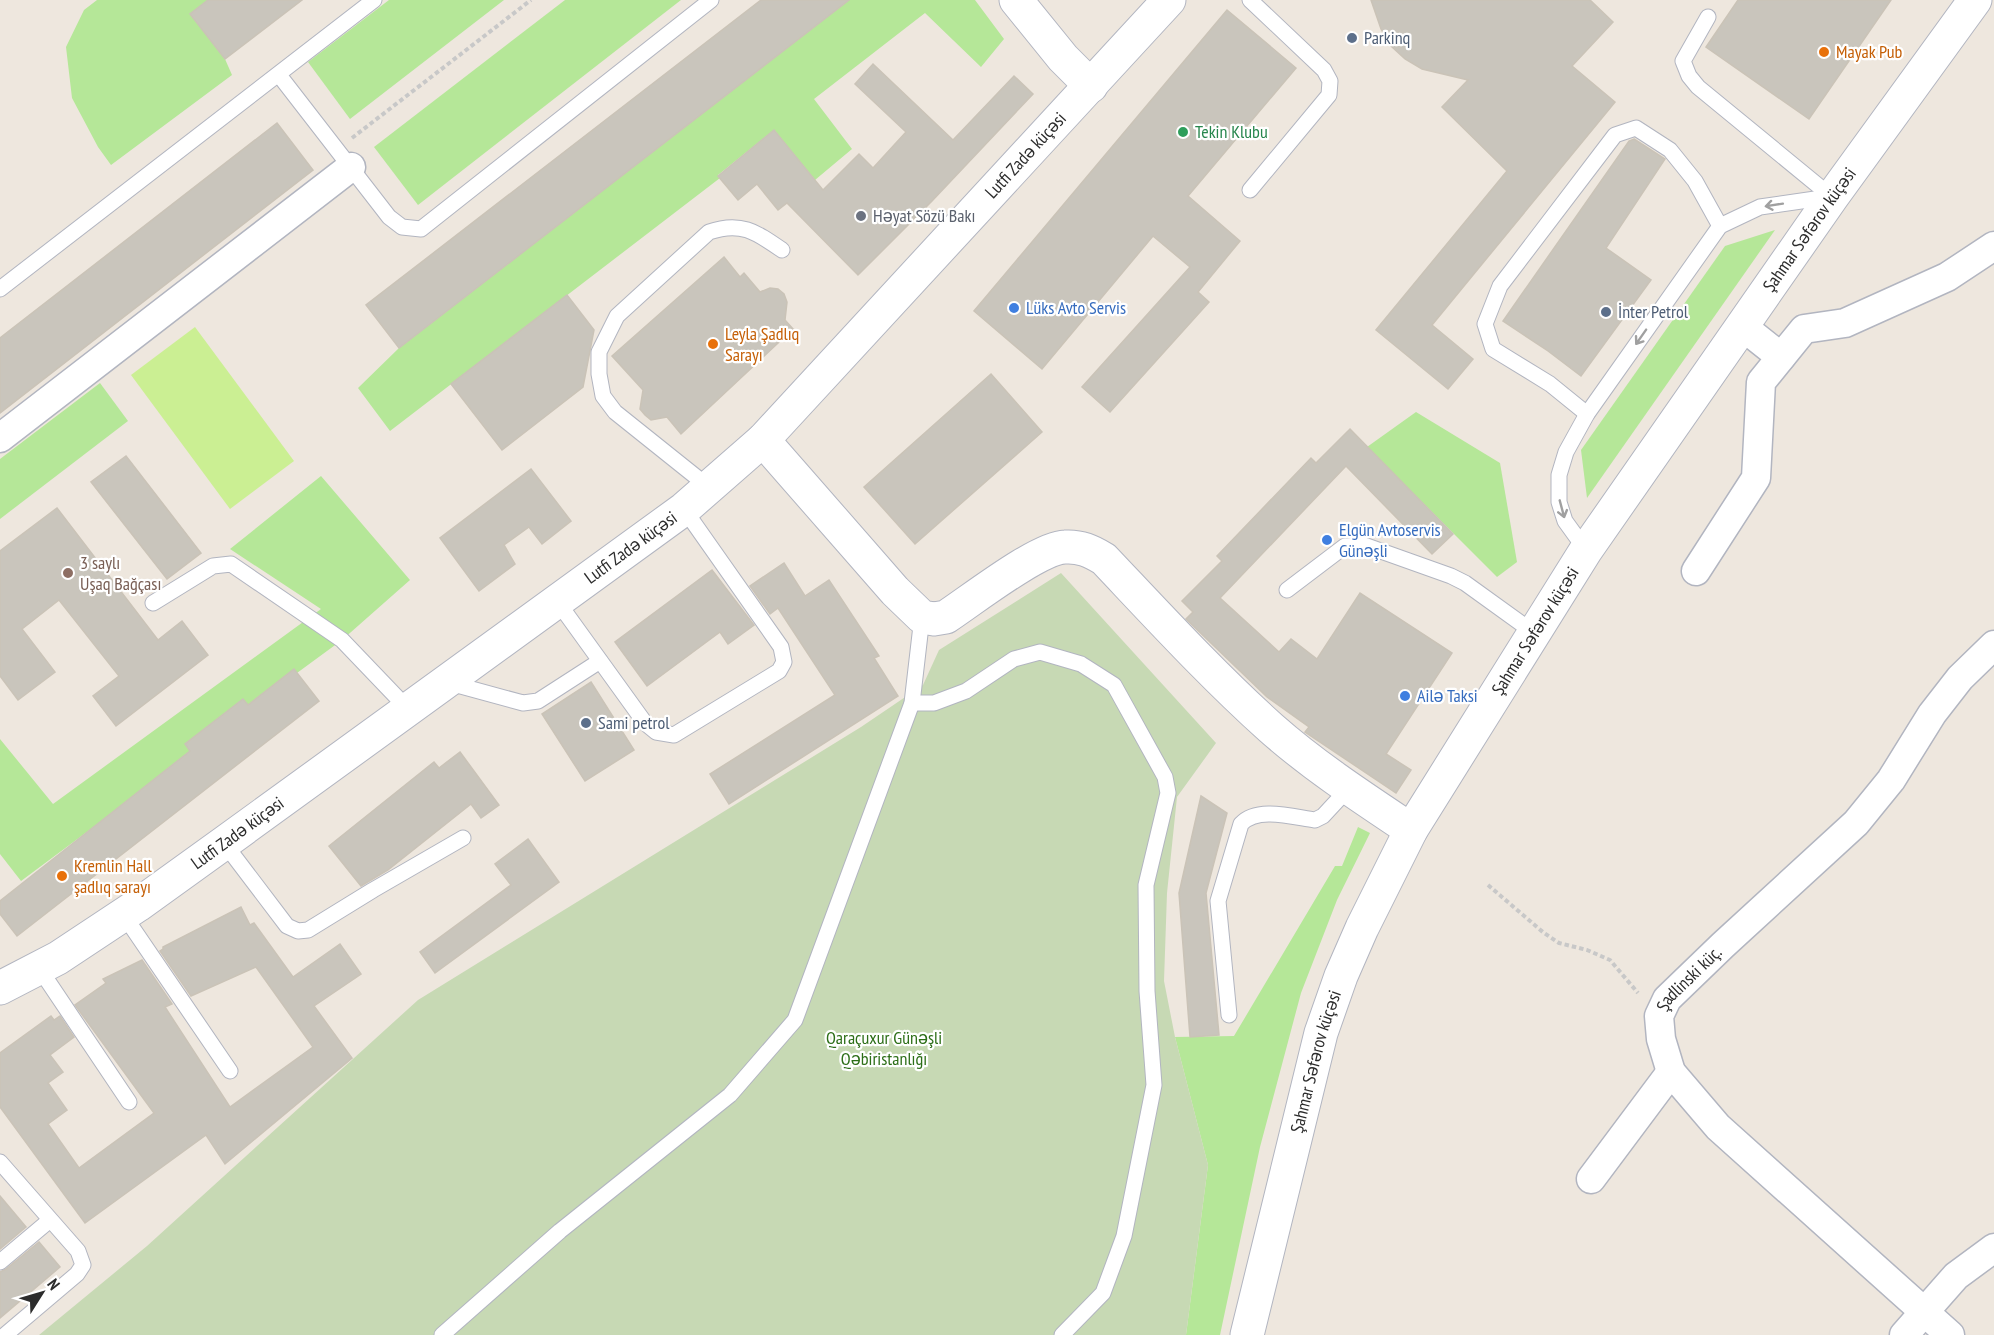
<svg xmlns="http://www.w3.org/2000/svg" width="1994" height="1335" font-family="'PT Sans Narrow',sans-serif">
	<rect width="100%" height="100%" fill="#eee7de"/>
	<g fill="#b5e798">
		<path d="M97 0H208L191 14 225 59 232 75 111 165 98 147 72 98 66 47 84 10Z"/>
		<path d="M389 0H504L350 119 308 62Z"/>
		<path d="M565 0H681L418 205 374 147Z"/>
		<path d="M849 0H975L1004 39 981 67 925 13 814 99 852 149 815 180 774 130 718 175 720 178 390 431 358 388 399 348Z"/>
		<path d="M1775 230 1587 498 1581 450 1725 246Z"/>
		<path d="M100 383 128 421 0 519V459Z"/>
		<path d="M1416 412 1500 463 1517 562 1497 577 1367 447Z"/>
		<path d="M321 476 410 580 342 640 181 758 103 820 21 881 0 854V739L53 804 321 609 230 549Z"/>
		<path d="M1358 827 1370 833 1337 900 1301 993 1260 1147 1220 1335H1186L1208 1165 1175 1037 1234 1036 1335 866H1342Z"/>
	</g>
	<path fill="#c7d9b4" d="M1061 573 1216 743 1177 797 1167 893 1164 981 1175 1037 1208 1165 1186 1335H39L147 1246 418 1000 861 727 923 685 939 650Z"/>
	<path fill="#cbef93" d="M195 327 294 461 230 509 131 375Z"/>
	<g fill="#c9c5bc" stroke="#cac3b7" stroke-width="1.5">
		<path d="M208 0H302L225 59 190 14Z"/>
		<path d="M761 0H849L399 348 366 305Z"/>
		<path d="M1371 0H1590L1613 22 1572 66 1615 102 1432 325 1473 359 1448 389 1376 330 1507 171 1442 107 1468 80 1422 69 1405 59 1391 46 1381 29Z"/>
		<path d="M1738 0H1891L1809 119 1706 47Z"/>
		<path d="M1227 10 1296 68 1188 196 1240 241 1198 292 1209 302 1110 412 1082 387 1190 267 1153 236 1042 369 974 311Z"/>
		<path d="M873 64 953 140 1014 76 1033 94 932 201 858 275 787 203 778 210 757 184 738 200 718 176 774 130 823 190 859 154 873 168 906 132 855 84Z"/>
		<path d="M277 123 313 170 0 413V338Z"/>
		<path d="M1634 139 1665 159 1606 248 1651 280 1581 376 1548 351 1503 321 1629 141Z"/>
		<path d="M724 257 740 277 744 273 760 292 770 288 778 289 784 294 787 302 785 320 793 329 681 434 667 417 651 420 645 415 640 409 643 390 612 356Z"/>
		<path d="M567 295 594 330 583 387 502 450 451 384Z"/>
		<path d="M991 374 1042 432 915 544 864 487Z"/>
		<path d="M1350 429 1453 534 1432 554 1346 466 1220 598 1279 652 1291 639 1317 659 1360 593 1452 653 1386 754 1411 770 1396 793 1305 732 1309 727 1267 697 1186 619 1193 612 1182 601 1222 561 1217 556 1311 458 1316 463Z"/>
		<path d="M126 456 201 553 167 579 91 482Z"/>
		<path d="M531 469 571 521 542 544 529 527 504 545 515 564 479 591 440 538Z"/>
		<path d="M57 508 158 640 182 621 208 655 116 726 93 696 119 676 59 600 22 629 55 672 18 700 0 676V551Z"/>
		<path d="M784 563 805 596 829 580 879 656 874 658 898 696 729 804 710 774 835 695 778 608 770 614 750 586Z"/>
		<path d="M712 570 754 625 728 644 720 632 647 686 615 642Z"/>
		<path d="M294 669 319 701 17 936 0 914V901L190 751 185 744 243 699 248 705Z"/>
		<path d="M591 682 634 750 585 781 542 714Z"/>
		<path d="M460 752 499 805 481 818 471 804 388 870 361 886 329 846 434 762 439 768Z"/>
		<path d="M1201 796 1227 813 1206 893 1219 1035 1190 1037 1179 893Z"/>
		<path d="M528 839 559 882 435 973 420 952 511 885 495 864Z"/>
		<path d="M241 907 250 925 254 923 293 977 340 944 361 974 314 1006 352 1058 225 1164 206 1135 85 1223 0 1107V1053L51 1016 54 1020 60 1016 74 1037 50 1055 63 1072 48 1083 67 1110 48 1124 79 1168 154 1113 75 1005 106 983 103 979 142 960 172 1004 165 1007 230 1107 313 1047 256 967 191 996 160 951 163 949V947Z"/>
		<path d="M0 1196 26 1227 0 1249Z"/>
		<path d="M39 1242 60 1267 0 1318V1272L6 1269Z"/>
	</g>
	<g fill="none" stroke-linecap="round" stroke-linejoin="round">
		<g stroke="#b2b5c0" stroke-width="17">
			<g id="lane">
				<path d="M1708 17 1683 61 1689 76 1698 87 1832 197"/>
				<path d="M279 75 389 217 402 227 421 229 711 0"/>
				<path d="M1250 190 1329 95 1330 81 1324 70 1250 0"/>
				<path d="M0 289 374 0"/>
				<path d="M1587 414 1550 384 1493 349 1485 324 1500 286 1615 135 1636 128 1670 150 1695 181 1720 226"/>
				<path d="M710 488 615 412 603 396 599 374V352L617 316 709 232C741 221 756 232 782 250"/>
				<path d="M1586 550 1565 521 1559 502V475L1566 452 1587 414 1720 226 1760 207 1829 197"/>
				<path d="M1287 590 1345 546 1364 545 1451 576 1465 583 1533 632"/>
				<path d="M557 601 645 723 656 732 674 735 779 671 784 662 781 647 684 509"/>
				<path d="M153 603 213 566 231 564 342 640 409 710"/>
				<path d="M446 682 523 703 538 701 600 661"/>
				<path d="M912 703H934L966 691 1014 659 1040 652 1081 664 1114 685 1165 777 1168 793 1146 885 1147 991 1154 1085 1124 1236 1103 1293 1062 1335"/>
				<path d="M224 843 287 926 298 931 308 930 373 890 463 838"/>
				<path d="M123 914 230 1071"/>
				<path d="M39 968 129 1102"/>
				<path d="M1229 1015 1218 901 1241 824C1257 806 1293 817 1315 820L1323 816 1348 789"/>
				<path d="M0 1162 78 1251 83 1265 77 1274 5 1335"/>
				<path d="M0 1262 50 1220"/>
				<path d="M442 1335 560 1231 730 1095 795 1020 912 703 922 617"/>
			</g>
		</g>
		<g stroke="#b2b5c0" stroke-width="31">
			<g id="street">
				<path d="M1742 326 1781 357"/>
				<path d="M0 438 351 167"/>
				<path d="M1696 571 1756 478 1761 382 1804 329 1845 323 1947 277 1994 246"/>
				<path d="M1591 1179 1671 1072"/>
				<path d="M1904 1335 1956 1276 1994 1248"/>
				<path id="s1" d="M1950 1335 1718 1127 1671 1072 1661 1039 1659 1016 1667 999 1723 945 1856 823 1891 780 1932 714 1960 678 1994 645"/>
			</g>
		</g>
		<g stroke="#b2b5c0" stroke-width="35">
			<g id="secondary">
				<path d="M1016 0 1063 58 1091 86"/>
				<path d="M763 440 895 591 922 617 934 619 946 617C972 600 1038 548 1065 547 1080 546 1091 551 1104 559 1158 616 1212 675 1271 728 1314 766 1363 798 1411 830"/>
				<path id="s2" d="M0 988 58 958 138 905 224 843 684 509 763 440 1169 0"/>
				<path id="s3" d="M1247 1335 1321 1033 1341 976 1362 928 1411 830 1586 550 1832 197 1975 0"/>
			</g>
		</g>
		<g stroke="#c8c8c8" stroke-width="4" stroke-dasharray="4.5 3" stroke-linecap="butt">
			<path d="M352 138 531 0"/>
			<path d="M1488 885 1544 933 1559 943 1587 950 1610 960 1638 993"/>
		</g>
		<use href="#lane" stroke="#fff" stroke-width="15"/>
		<use href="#street" stroke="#fff" stroke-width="28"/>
		<use href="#secondary" stroke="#fff" stroke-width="33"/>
	</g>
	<defs><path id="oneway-shaft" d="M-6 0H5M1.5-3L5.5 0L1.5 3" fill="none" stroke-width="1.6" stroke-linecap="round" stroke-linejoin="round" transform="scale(1.5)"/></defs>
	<g stroke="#a0a0a0">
		<use href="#oneway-shaft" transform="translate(1774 205) rotate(171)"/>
		<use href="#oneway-shaft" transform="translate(1641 337) rotate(125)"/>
		<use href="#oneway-shaft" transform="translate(1562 509) rotate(75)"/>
	</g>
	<g fill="#5c6f8a" stroke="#fff" stroke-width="2">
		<circle cx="1352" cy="38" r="6"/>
		<circle cx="1606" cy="312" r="6"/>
		<circle cx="586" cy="723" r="6"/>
	</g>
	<g fill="#e8710a" stroke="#fff" stroke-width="2">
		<circle cx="1824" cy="52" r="6"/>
		<circle cx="713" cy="344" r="6"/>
		<circle cx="62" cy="876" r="6"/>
	</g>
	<circle fill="#2e9e5b" stroke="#fff" stroke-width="2" cx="1183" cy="132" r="6"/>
	<circle fill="#6b7280" stroke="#fff" stroke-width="2" cx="861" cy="216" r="6"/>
	<g fill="#3f7fe0" stroke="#fff" stroke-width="2">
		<circle cx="1014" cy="308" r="6"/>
		<circle cx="1327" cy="540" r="6"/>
		<circle cx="1405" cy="696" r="6"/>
	</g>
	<circle fill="#8d6e63" stroke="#fff" stroke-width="2" cx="68" cy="573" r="6"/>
	<g text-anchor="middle" stroke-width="4.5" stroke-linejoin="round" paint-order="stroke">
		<g font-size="18" fill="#4e5e75" stroke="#fff" text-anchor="start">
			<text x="1364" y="44">Parkinq</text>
			<text x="1618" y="318">İnter Petrol</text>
			<text x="598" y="729">Sami petrol</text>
		</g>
		<g font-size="18" fill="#c56008" stroke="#fff" text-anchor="start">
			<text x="1836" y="58">Mayak Pub</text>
			<text x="725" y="340">Leyla Şadlıq<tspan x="725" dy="21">Sarayı</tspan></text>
			<text x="74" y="872">Kremlin Hall<tspan x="74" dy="21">şadlıq sarayı</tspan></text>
		</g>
		<g font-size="18" fill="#27864d" stroke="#fff" text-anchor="start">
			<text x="1195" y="138">Tekin Klubu</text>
		</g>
		<g font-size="18" fill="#2c2c2c" stroke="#fff">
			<text dy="6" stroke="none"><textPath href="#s2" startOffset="1328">Lutfi Zadə küçəsi</textPath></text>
			<text dy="6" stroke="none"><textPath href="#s3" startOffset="1254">Şahmar Səfərov küçəsi</textPath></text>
			<text dy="6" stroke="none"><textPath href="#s2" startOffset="770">Lutfi Zadə küçəsi</textPath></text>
			<text dy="6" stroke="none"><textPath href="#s3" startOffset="768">Şahmar Səfərov küçəsi</textPath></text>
			<text dy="6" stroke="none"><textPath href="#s2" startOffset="284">Lutfi Zadə küçəsi</textPath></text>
			<text dy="6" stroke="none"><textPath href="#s1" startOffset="490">Şadlinski küç.</textPath></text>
			<text dy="6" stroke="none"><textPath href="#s3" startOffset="282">Şahmar Səfərov küçəsi</textPath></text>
		</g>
		<g font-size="18" fill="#5b616d" stroke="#fff" text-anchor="start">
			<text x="873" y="222">Həyat Sözü Bakı</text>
		</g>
		<g font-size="18" fill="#366cbe" stroke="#fff" text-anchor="start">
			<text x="1026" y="314">Lüks Avto Servis</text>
			<text x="1339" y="536">Elgün Avtoservis<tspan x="1339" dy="21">Günəşli</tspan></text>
			<text x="1417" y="702">Ailə Taksi</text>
		</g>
		<g font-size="18" fill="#785e54" stroke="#fff" text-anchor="start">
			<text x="80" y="569">3 saylı<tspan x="80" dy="21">Uşaq Bağçası</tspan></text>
		</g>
		<g font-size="18" fill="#2c6e17" stroke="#fff">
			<text x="884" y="1044">Qaraçuxur Günəşli<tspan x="884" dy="21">Qəbiristanlığı</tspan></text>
		</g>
	</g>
	<g transform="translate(42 1293) rotate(53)" stroke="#ffffff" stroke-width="4.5" paint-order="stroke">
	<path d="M0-4.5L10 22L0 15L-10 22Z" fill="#2c2c2c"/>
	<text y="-9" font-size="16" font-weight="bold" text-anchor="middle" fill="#2c2c2c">N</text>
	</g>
</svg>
